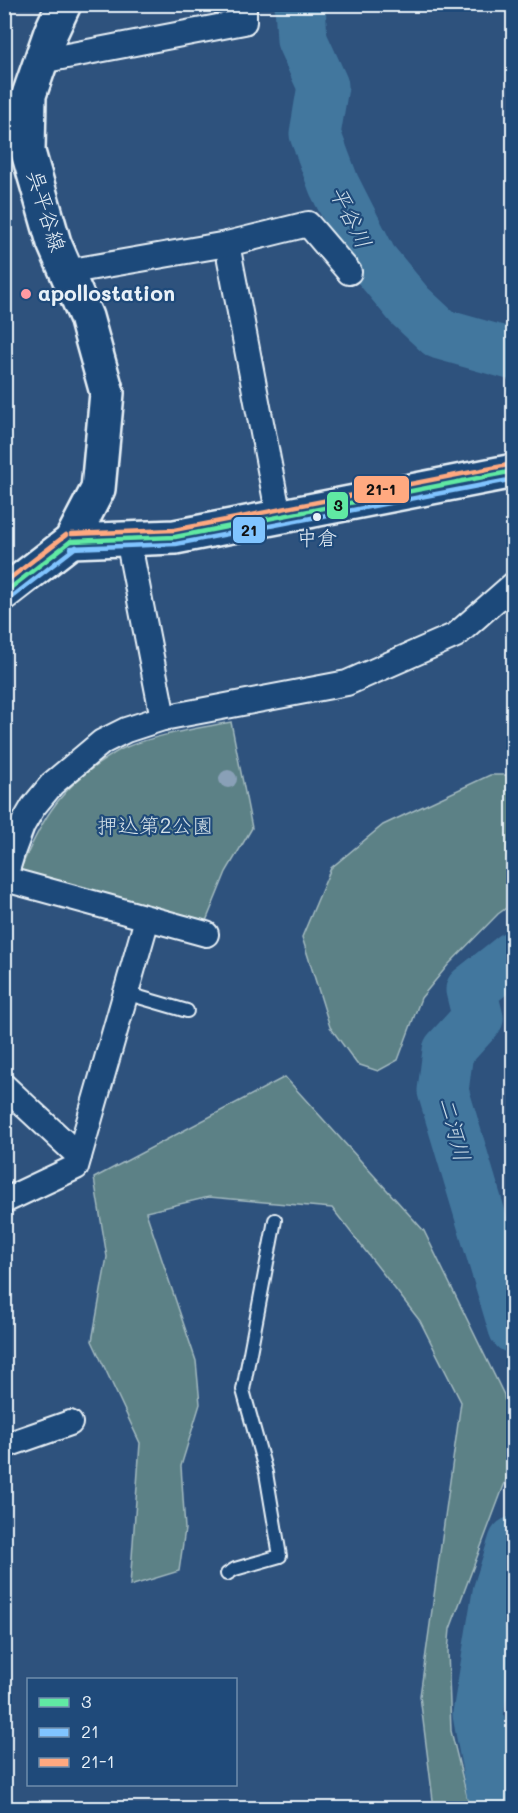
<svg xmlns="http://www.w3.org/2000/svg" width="518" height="1813" font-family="Mali,'Klee One',sans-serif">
	<rect width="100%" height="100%" fill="#2e527d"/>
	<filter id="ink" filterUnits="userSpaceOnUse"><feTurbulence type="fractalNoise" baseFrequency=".0167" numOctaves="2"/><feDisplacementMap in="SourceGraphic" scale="12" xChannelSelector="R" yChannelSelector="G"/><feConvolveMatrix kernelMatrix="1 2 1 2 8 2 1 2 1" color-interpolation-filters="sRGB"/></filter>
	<g filter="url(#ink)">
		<g fill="#5c8186" stroke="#a2b9bf" stroke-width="1.5">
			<path d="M231 722 252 828 226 872 204 926 18 875C39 825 57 790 104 760 110 756 117 751 124 748 158 734 195 729 231 722Z"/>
			<path d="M490 775H513V903L498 914 448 965 421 998 398 1060 378 1071 357 1064 330 1027 302 937 331 868 383 825Z"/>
			<path d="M285 1077 424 1231 504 1395 512 1464 450 1629 448 1651 451 1731 470 1808H434L420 1696 461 1402 420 1321 332 1208 209 1197 146 1212 196 1361 200 1404 181 1466 185 1529 179 1571 130 1586 140 1443 92 1341 107 1257 94 1178Z"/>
		</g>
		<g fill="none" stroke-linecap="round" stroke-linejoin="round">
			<g stroke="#42779e" stroke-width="51">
				<path d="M300 4 302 40 323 86 315 134 334 185 372 260 410 306 440 334 514 355"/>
				<path d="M514 956 471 990 478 1018 448 1051 443 1091 514 1328"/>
				<path d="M495 1808 478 1714 498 1593 514 1542"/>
			</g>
			<g stroke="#e8f1f8" stroke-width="16">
				<g id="lane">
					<path d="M125 993 187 1011"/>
					<path d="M227 1574 235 1569 280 1556 266 1473 243 1390 275 1220"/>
				</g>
			</g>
			<g stroke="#e8f1f8" stroke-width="28">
				<g id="street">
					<path d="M41 61 244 22V4"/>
					<path d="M227 244 279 517"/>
					<path d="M66 272 227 244 308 224 349 272"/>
					<path d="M128 539 163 718"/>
					<path d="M5 879 206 934"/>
					<path d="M4 880 13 850 22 826 33 807 52 784 102 742 126 730 163 718 347 683 456 635 514 584"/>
					<path d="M4 1086 79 1156"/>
					<path d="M4 1201 76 1167 147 919"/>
					<path d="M4 1446 70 1423"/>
				</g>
			</g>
			<g stroke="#e8f1f8" stroke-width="38">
				<path id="secondary" d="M71 541 175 537 514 471"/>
			</g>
			<g stroke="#e8f1f8" stroke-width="38">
				<path id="primary" d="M4 593 71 541 98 489 107 393 86 317 54 243 28 152 29 95 51 32 64 4"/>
			</g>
			<use href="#lane" stroke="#1f4a7a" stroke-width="12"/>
			<use href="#street" stroke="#1f4a7a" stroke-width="24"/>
			<use href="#secondary" stroke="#1f4a7a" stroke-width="33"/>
			<use href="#primary" stroke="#1f4a7a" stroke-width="33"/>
			<g stroke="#1f4a7a" stroke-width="9">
				<g id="bus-1">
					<path d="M71 541 175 537 514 471"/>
					<path d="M4 593 71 541"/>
				</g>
			</g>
			<g stroke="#1f4a7a" stroke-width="9">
				<g id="bus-2">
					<path d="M71 548 176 544 514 479"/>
					<path d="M9 599 76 547"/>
				</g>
			</g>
			<g stroke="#1f4a7a" stroke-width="9">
				<g id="bus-3">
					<path d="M71 534 174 530 513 464"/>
					<path d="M4 583 66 535"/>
				</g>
			</g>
			<use href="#bus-1" stroke="#60e9a3" stroke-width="4.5"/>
			<use href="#bus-2" stroke="#80c4ff" stroke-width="4.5"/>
			<use href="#bus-3" stroke="#ffa980" stroke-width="4.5"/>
		</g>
		<circle fill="#89a0b7" cx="228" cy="779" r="9"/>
	</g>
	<circle fill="#ff9aa2" stroke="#1f4a7a" stroke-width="2" cx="26" cy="294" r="6"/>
	<circle fill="#e8f1f8" stroke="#1f4a7a" stroke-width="2" cx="317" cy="517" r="5"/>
	<g text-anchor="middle" stroke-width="4.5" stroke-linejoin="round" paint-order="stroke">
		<g font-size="20" fill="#e8f1f8" stroke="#1f4a7a">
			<text x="317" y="545">中倉</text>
		</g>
		<g font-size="21" fill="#e8f1f8" stroke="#1f4a7a">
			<text transform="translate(46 211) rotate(73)" y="7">呉平谷線</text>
		</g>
		<g font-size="21" font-weight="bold" fill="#e8f1f8" stroke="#1f4a7a" text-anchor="start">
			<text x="38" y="301">apollostation</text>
		</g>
		<g font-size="21" fill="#d3e0e7" stroke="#1f4a7a">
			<text x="155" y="833">押込第2公園</text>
		</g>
		<g font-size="22" font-style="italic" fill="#cfdfea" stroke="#1f4a7a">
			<text transform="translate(351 217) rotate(64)" y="8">平谷川</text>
			<text transform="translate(455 1129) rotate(75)" y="8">二河川</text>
		</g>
	</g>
	<g stroke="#1f4a7a" stroke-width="2">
		<rect x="353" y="475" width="57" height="29" rx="6" fill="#ffa980"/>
		<rect x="326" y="491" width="23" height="29" rx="6" fill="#60e9a3"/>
		<rect x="232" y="516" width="34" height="28" rx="6" fill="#80c4ff"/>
	</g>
	<g font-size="16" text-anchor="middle" font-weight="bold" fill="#111">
		<text x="381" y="495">21-1</text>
		<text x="338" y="511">3</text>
		<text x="249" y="536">21</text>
	</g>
	<rect width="518" height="1813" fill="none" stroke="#1f4a7a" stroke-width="24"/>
	<rect x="12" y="12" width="494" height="1789" fill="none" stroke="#e8f1f8" stroke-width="2" filter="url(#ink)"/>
	<rect x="27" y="1678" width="210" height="108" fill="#1f4a7a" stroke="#6f8dac" stroke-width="1.5"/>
	<rect x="39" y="1698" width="30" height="9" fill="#60e9a3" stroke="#6f8dac" stroke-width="1.5"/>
	<text x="81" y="1708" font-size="18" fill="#e8f1f8">3</text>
	<rect x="39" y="1728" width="30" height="9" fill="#80c4ff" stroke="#6f8dac" stroke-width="1.5"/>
	<text x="81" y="1738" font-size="18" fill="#e8f1f8">21</text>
	<rect x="39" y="1758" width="30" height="9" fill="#ffa980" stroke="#6f8dac" stroke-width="1.5"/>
	<text x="81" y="1768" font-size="18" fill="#e8f1f8">21-1</text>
</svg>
